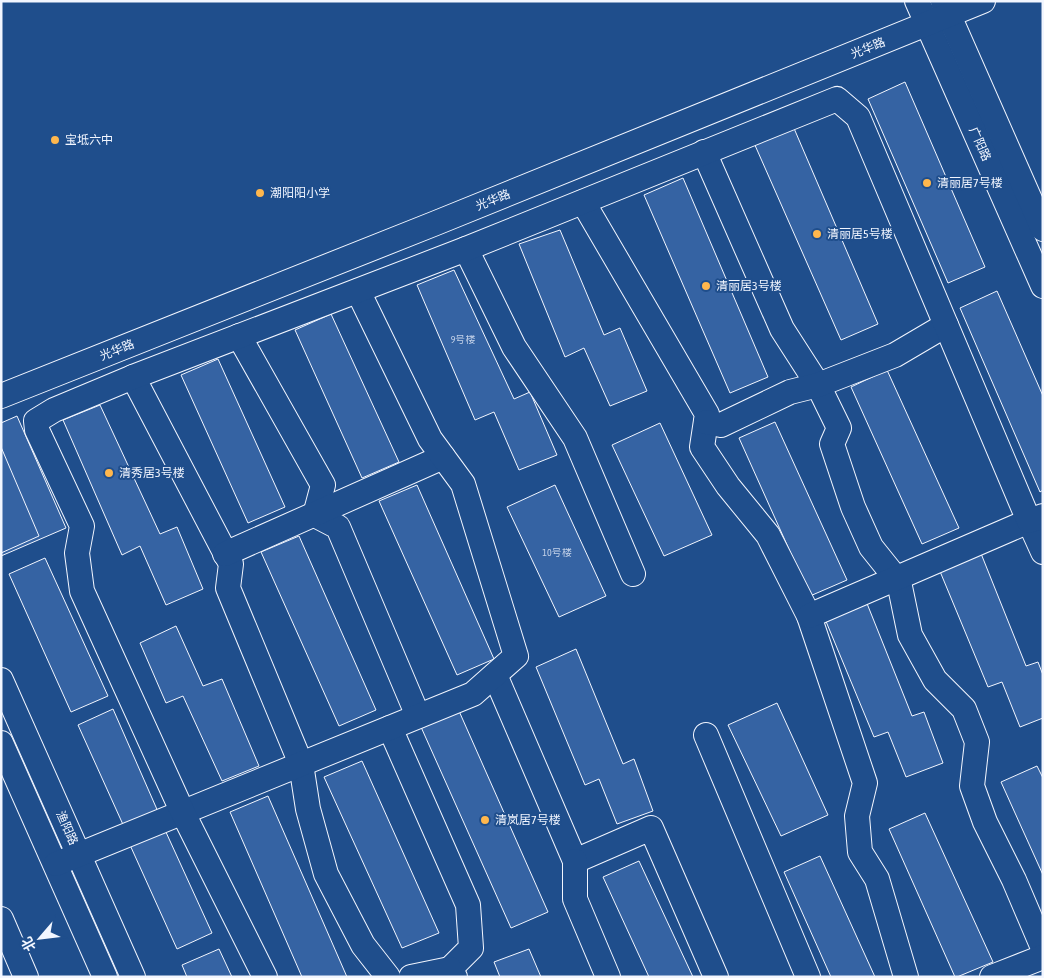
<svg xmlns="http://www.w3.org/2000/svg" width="1044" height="978" font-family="'Asap Condensed','Noto Sans SC',sans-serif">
	<rect width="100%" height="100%" fill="#1f4e8c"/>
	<g fill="#3563a3" stroke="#f2f6ff">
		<path d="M905 82 985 267 948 283 868 99Z"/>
		<path d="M793 126 878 324 841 340 754 143Z"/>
		<path d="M683 178 768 377 730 393 644 195Z"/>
		<path d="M560 230 604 335 620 328 647 391 610 406 584 348 565 357 519 244Z"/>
		<path d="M454 270 514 399 530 392 557 455 519 470 494 412 475 420 417 285Z"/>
		<path d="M997 291 1043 396V490L1040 492 960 308Z"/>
		<path d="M331 314 399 462 362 478 295 330Z"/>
		<path d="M218 359 285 507 248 523 181 375Z"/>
		<path d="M887 370 959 528 922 544 851 387Z"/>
		<path d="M100 405 160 534 177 527 203 589 166 605 140 546 122 555 63 420Z"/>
		<path d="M17 416 66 528 1 556V423Z"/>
		<path d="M775 422 847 580 810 596 739 438Z"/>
		<path d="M660 423 712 535 664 556 612 445Z"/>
		<path d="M1 447 39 536 1 553Z"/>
		<path d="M417 485 494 659 457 675 379 501Z"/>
		<path d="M555 485 606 596 559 617 507 507Z"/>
		<path d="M299 536 376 710 339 726 261 552Z"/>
		<path d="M980 551 1026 666 1038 662 1043 675V718L1020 727 1002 682 988 687 939 569Z"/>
		<path d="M45 558 108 696 71 712 9 574Z"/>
		<path d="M866 601 912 716 924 712 943 763 906 777 888 732 874 737 825 619Z"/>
		<path d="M176 626 203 686 222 679 259 766 222 781 183 696 166 703 140 643Z"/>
		<path d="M576 649 623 764 634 759 653 811 617 824 599 779 585 785 536 667Z"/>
		<path d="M777 703 828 815 781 836 728 725Z"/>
		<path d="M113 709 159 814 125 829 78 725Z"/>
		<path d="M459 711 548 912 511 928 421 727Z"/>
		<path d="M362 761 439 933 402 948 324 777Z"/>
		<path d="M1037 766 1043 778V875L1001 782Z"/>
		<path d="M268 796 347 977H302L230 812Z"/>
		<path d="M925 813 993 962 957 977H955L889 829Z"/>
		<path d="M165 830 212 933 177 949 130 845Z"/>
		<path d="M820 856 875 977H831L784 872Z"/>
		<path d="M639 861 693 977H649L603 877Z"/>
		<path d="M219 949 232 977H187L182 965Z"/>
		<path d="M529 949 541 977H500L494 962Z"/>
	</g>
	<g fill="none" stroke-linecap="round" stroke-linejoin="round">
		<g stroke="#f2f6ff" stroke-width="26">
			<g id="minor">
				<path d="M917 1 1043 286"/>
				<path d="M943 2 1043 229"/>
				<path d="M704 152 782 329 818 385 839 428 832 444 853 507 871 547 899 582 910 635 935 680 964 709 977 742 972 786 985 822 1014 880 1043 948"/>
				<path d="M583 202 707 414 702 447 728 486 768 535 809 616 865 783 857 816 860 852 877 879 906 977"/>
				<path d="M466 249 514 347 575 438 633 574"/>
				<path d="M239 336 323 485 315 515 338 527 418 716"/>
				<path d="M133 377 231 564 228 588 301 764 308 809 326 874 363 945 388 977"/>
				<path d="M1 396 436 223 983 1"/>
				<path d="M706 422 721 425 790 392 818 385 895 355 946 325"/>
				<path d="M225 554 443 457"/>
				<path d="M809 616 1029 521 1043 552"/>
				<path d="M495 675 575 861 651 828 716 977"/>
				<path d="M1 680 133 977"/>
				<path d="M390 728 468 905 471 948 450 969"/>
				<path d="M706 735 808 977"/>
				<path d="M1 743 105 977"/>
				<path d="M575 861V899L608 977"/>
				<path d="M56 864 473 694 516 656 463 484 430 439 358 291"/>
				<path d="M1 919 26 977"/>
				<path d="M265 977 183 813 82 591 77 553 82 526 37 430 36 421 54 410 133 377 466 249 837 99 858 117 1029 521 1043 516"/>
				<path d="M411 977 450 969 455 977"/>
				<path d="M992 977 1043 957"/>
			</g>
		</g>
		<use href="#minor" stroke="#1f4e8c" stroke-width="24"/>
	</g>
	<g fill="#ffb74d" stroke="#1f4e8c" stroke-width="2">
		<circle cx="55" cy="140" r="5"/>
		<circle cx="927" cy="183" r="5"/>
		<circle cx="260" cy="193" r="5"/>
		<circle cx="817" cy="234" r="5"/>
		<circle cx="706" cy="286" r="5"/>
		<circle cx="109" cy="473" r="5"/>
		<circle cx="485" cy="820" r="5"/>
	</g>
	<g text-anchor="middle" stroke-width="4" stroke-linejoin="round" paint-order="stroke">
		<g font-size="10" fill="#c3d1e8">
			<text x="463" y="343">9号楼</text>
			<text x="557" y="556">10号楼</text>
		</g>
		<g font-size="12" fill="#f2f6ff" stroke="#1f4e8c">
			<text transform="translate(868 48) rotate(-22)" y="4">光华路</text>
			<text transform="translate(980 144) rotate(66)" y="4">广阳路</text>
			<text transform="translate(493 200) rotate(-22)" y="4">光华路</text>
			<text transform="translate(117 350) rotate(-22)" y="4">光华路</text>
			<text transform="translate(67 828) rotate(66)" y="4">渔阳路</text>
		</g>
		<g font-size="12" fill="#f2f6ff" stroke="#1f4e8c" text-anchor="start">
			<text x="65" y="144">宝坻六中</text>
			<text x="937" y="187">清丽居7号楼</text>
			<text x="270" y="197">潮阳阳小学</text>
			<text x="827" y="238">清丽居5号楼</text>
			<text x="716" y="290">清丽居3号楼</text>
			<text x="119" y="477">清秀居3号楼</text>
			<text x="495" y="824">清岚居7号楼</text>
		</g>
	</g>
	<rect width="1044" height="978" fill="none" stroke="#f2f6ff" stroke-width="5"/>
	<g transform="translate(40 938) rotate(242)" stroke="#1f4e8c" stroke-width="4" paint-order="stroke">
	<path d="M0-4L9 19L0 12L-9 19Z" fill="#f2f6ff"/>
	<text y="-8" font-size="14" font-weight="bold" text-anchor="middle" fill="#f2f6ff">北</text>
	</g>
</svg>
